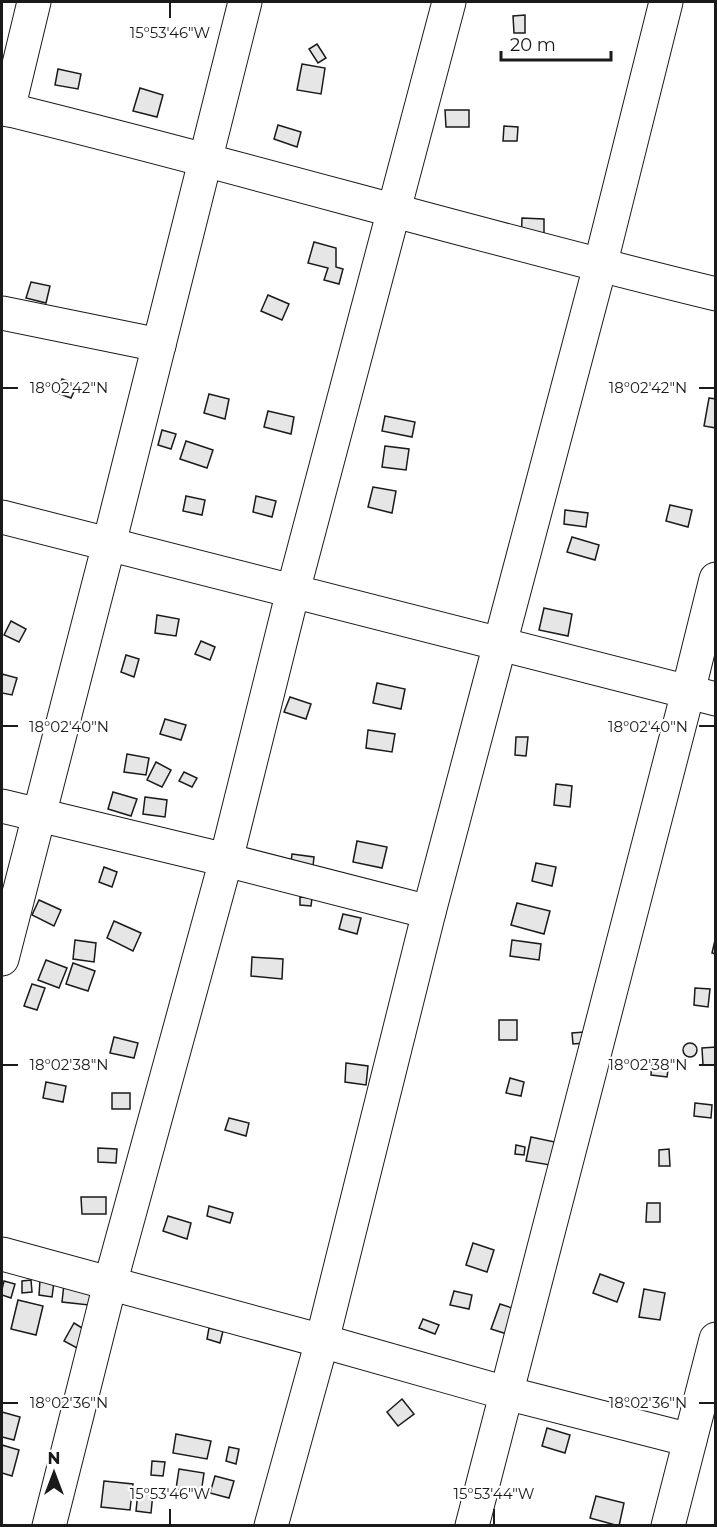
<svg xmlns="http://www.w3.org/2000/svg" width="717" height="1527" font-family="Montserrat,sans-serif">
	<rect width="100%" height="100%" fill="#fff"/>
	<g fill="#e6e6e6" stroke="#1a1a1a" stroke-width="1.5">
		<path d="M525 15V33H514L513 16Z"/>
		<path d="M317 44 326 58 318 63 309 49Z"/>
		<path d="M302 64 325 68 321 94 297 90Z"/>
		<path d="M58 69 81 74 78 89 55 85Z"/>
		<path d="M140 88 163 95 157 117 133 111Z"/>
		<path d="M445 110H469V127H446Z"/>
		<path d="M278 125 301 132 297 147 274 139Z"/>
		<path d="M504 126 518 127 517 141H503Z"/>
		<path d="M522 218 544 219V244H521Z"/>
		<path d="M314 242 336 248V267L343 269 339 284 324 280 328 268 308 263Z"/>
		<path d="M31 282 50 286 46 303 26 298Z"/>
		<path d="M268 295 289 304 282 320 261 311Z"/>
		<path d="M62 379 77 385 71 398 57 393Z"/>
		<path d="M209 394 229 399 225 419 204 413Z"/>
		<path d="M709 398 716 399V428L704 426Z"/>
		<path d="M268 411 294 417 291 434 264 427Z"/>
		<path d="M385 416 415 422 412 437 382 431Z"/>
		<path d="M162 430 176 434 171 449 158 445Z"/>
		<path d="M186 441 213 450 207 468 180 459Z"/>
		<path d="M385 446 409 449 406 470 382 467Z"/>
		<path d="M373 487 396 491 392 513 368 507Z"/>
		<path d="M186 496 205 500 202 515 183 511Z"/>
		<path d="M256 496 276 501 272 517 253 512Z"/>
		<path d="M670 505 692 510 688 527 666 521Z"/>
		<path d="M565 510 588 513 586 527 564 524Z"/>
		<path d="M572 537 599 545 595 560 567 552Z"/>
		<path d="M544 608 572 614 568 636 539 630Z"/>
		<path d="M157 615 179 619 176 636 155 633Z"/>
		<path d="M11 621 26 629 19 642 4 635Z"/>
		<path d="M201 641 215 647 210 660 195 654Z"/>
		<path d="M126 655 139 659 134 677 121 672Z"/>
		<path d="M2 674 17 678 12 695 2 693Z"/>
		<path d="M377 683 405 689 401 709 373 703Z"/>
		<path d="M290 697 311 704 306 719 284 712Z"/>
		<path d="M165 719 186 725 181 740 160 734Z"/>
		<path d="M368 730 395 734 392 752 366 748Z"/>
		<path d="M516 737H528L526 756 515 755Z"/>
		<path d="M127 754 149 758 146 775 124 772Z"/>
		<path d="M156 762 171 770 162 787 147 780Z"/>
		<path d="M184 772 197 778 192 787 179 781Z"/>
		<path d="M556 784 572 786 570 807 554 805Z"/>
		<path d="M113 792 137 799 131 816 108 809Z"/>
		<path d="M145 797 167 800 165 817 143 814Z"/>
		<path d="M357 841 387 847 382 868 353 862Z"/>
		<path d="M292 854 314 857 312 875 290 872Z"/>
		<path d="M536 863 556 867 552 886 532 881Z"/>
		<path d="M104 867 117 872 112 887 99 882Z"/>
		<path d="M300 897 312 898 311 906 300 905Z"/>
		<path d="M39 900 61 910 54 926 32 915Z"/>
		<path d="M517 903 550 911 544 934 511 925Z"/>
		<path d="M343 914 361 918 357 934 339 929Z"/>
		<path d="M114 921 141 933 133 951 107 938Z"/>
		<path d="M716 936V954L712 953Z"/>
		<path d="M75 940 96 943 94 962 73 959Z"/>
		<path d="M512 940 541 944 539 960 510 956Z"/>
		<path d="M252 957 283 959 282 979 251 976Z"/>
		<path d="M46 960 67 968 59 988 38 980Z"/>
		<path d="M73 963 95 971 88 991 66 984Z"/>
		<path d="M32 984 45 988 37 1010 24 1006Z"/>
		<path d="M695 988 710 989 708 1007 694 1005Z"/>
		<rect x="499" y="1020" width="18" height="20"/>
		<path d="M584 1032 585 1043 573 1044 572 1033Z"/>
		<path d="M114 1037 138 1043 134 1058 110 1053Z"/>
		<circle cx="690" cy="1050" r="7"/>
		<path d="M716 1047V1065H703L702 1048Z"/>
		<path d="M652 1061 669 1063 667 1077 651 1075Z"/>
		<path d="M346 1063 368 1066 366 1085 345 1082Z"/>
		<path d="M510 1078 524 1082 521 1096 506 1093Z"/>
		<path d="M46 1082 66 1086 63 1102 43 1098Z"/>
		<rect x="112" y="1093" width="18" height="16"/>
		<path d="M695 1103 712 1105 711 1118 694 1116Z"/>
		<path d="M229 1118 249 1123 246 1136 225 1130Z"/>
		<path d="M531 1137 555 1142 550 1165 526 1161Z"/>
		<path d="M516 1145 525 1147 524 1155 515 1154Z"/>
		<path d="M98 1148 117 1149 116 1163 98 1162Z"/>
		<path d="M669 1149 670 1166H659V1150Z"/>
		<path d="M81 1197H106V1214H82Z"/>
		<path d="M647 1203H660V1222H646Z"/>
		<path d="M209 1206 233 1213 230 1223 207 1216Z"/>
		<path d="M168 1216 191 1223 187 1239 163 1231Z"/>
		<path d="M473 1243 494 1250 487 1272 466 1265Z"/>
		<path d="M600 1274 624 1283 617 1302 593 1293Z"/>
		<path d="M31 1280 32 1292 22 1293V1281Z"/>
		<path d="M40 1280 54 1282 52 1297 39 1295Z"/>
		<path d="M4 1281 15 1284 11 1298 2 1295V1289Z"/>
		<path d="M64 1284 91 1287 89 1305 62 1302Z"/>
		<path d="M644 1289 665 1293 660 1320 639 1317Z"/>
		<path d="M454 1291 472 1295 469 1309 450 1305Z"/>
		<path d="M18 1300 43 1306 36 1335 11 1329Z"/>
		<path d="M500 1304 515 1309 507 1334 491 1329Z"/>
		<path d="M423 1319 439 1325 435 1334 419 1328Z"/>
		<path d="M74 1323 87 1331 77 1348 64 1341Z"/>
		<path d="M209 1328 223 1331 220 1343 207 1339Z"/>
		<path d="M402 1399 414 1414 398 1426 387 1412Z"/>
		<path d="M2 1412 20 1417 14 1440 2 1437Z"/>
		<path d="M547 1428 570 1435 565 1453 542 1446Z"/>
		<path d="M176 1434 211 1441 207 1459 173 1453Z"/>
		<path d="M2 1445 19 1450 12 1476 2 1473Z"/>
		<path d="M229 1447 239 1449 236 1464 226 1461Z"/>
		<path d="M152 1461 165 1462 163 1476 151 1475Z"/>
		<path d="M179 1469 204 1473 201 1493 176 1489Z"/>
		<path d="M215 1476 234 1481 229 1498 210 1493Z"/>
		<path d="M104 1481 133 1484 130 1510 101 1507Z"/>
		<path d="M138 1492 153 1493 151 1513 136 1511Z"/>
		<path d="M596 1496 624 1503 619 1526 590 1518Z"/>
	</g>
	<g fill="none" stroke-linecap="round" stroke-linejoin="round">
		<g stroke="#1a1a1a" stroke-width="35">
			<g id="minor">
				<path d="M2 108C240 166 476 236 716 294"/>
				<path d="M8 110 34 2"/>
				<path d="M2 313 159 345"/>
				<path d="M2 517 716 699"/>
				<path d="M2 806 226 860 429 912"/>
				<path d="M2 959 109 544 245 2"/>
				<path d="M2 1254 322 1341 506 1393 690 1440"/>
				<path d="M49 1526 110 1284 226 860 293 591 449 2"/>
				<path d="M271 1526 322 1341 429 912 600 266 666 2"/>
				<path d="M472 1526 688 692 716 579"/>
				<path d="M668 1526 716 1339"/>
			</g>
		</g>
		<use href="#minor" stroke="#fff" stroke-width="33"/>
	</g>
	<path fill="none" stroke="#1a1a1a" stroke-width="2" d="M170 3V18M3 388H18M699 388H714M3 726H18M699 726H714M3 1065H18M699 1065H714M3 1403H18M699 1403H714M170 1509V1524M494 1509V1524"/>
	<g font-size="15" text-anchor="middle" fill="#1a1a1a" stroke="#fff" stroke-width="4.5" stroke-linejoin="round" paint-order="stroke">
		<text x="170" y="38">15°53'46"W</text>
		<text x="69" y="393">18°02'42"N</text>
		<text x="648" y="393">18°02'42"N</text>
		<text x="69" y="732">18°02'40"N</text>
		<text x="648" y="732">18°02'40"N</text>
		<text x="69" y="1070">18°02'38"N</text>
		<text x="648" y="1070">18°02'38"N</text>
		<text x="69" y="1408">18°02'36"N</text>
		<text x="648" y="1408">18°02'36"N</text>
		<text x="170" y="1499">15°53'46"W</text>
		<text x="494" y="1499">15°53'44"W</text>
	</g>
	<rect width="717" height="1527" fill="none" stroke="#1a1a1a" stroke-width="6"/>
	<g transform="translate(54 1473)" stroke="#ffffff" stroke-width="4.5" paint-order="stroke">
	<path d="M0-4.5L10 22L0 15L-10 22Z" fill="#1a1a1a"/>
	<text y="-9" font-size="16" font-weight="bold" text-anchor="middle" fill="#1a1a1a">N</text>
	</g>
	<path d="M501 51v9h110v-9" fill="none" stroke="#1a1a1a" stroke-width="3"/>
	<text x="510" y="51" font-size="18" fill="#1a1a1a" stroke="#ffffff" stroke-width="4.5" paint-order="stroke">20 m</text>
</svg>
